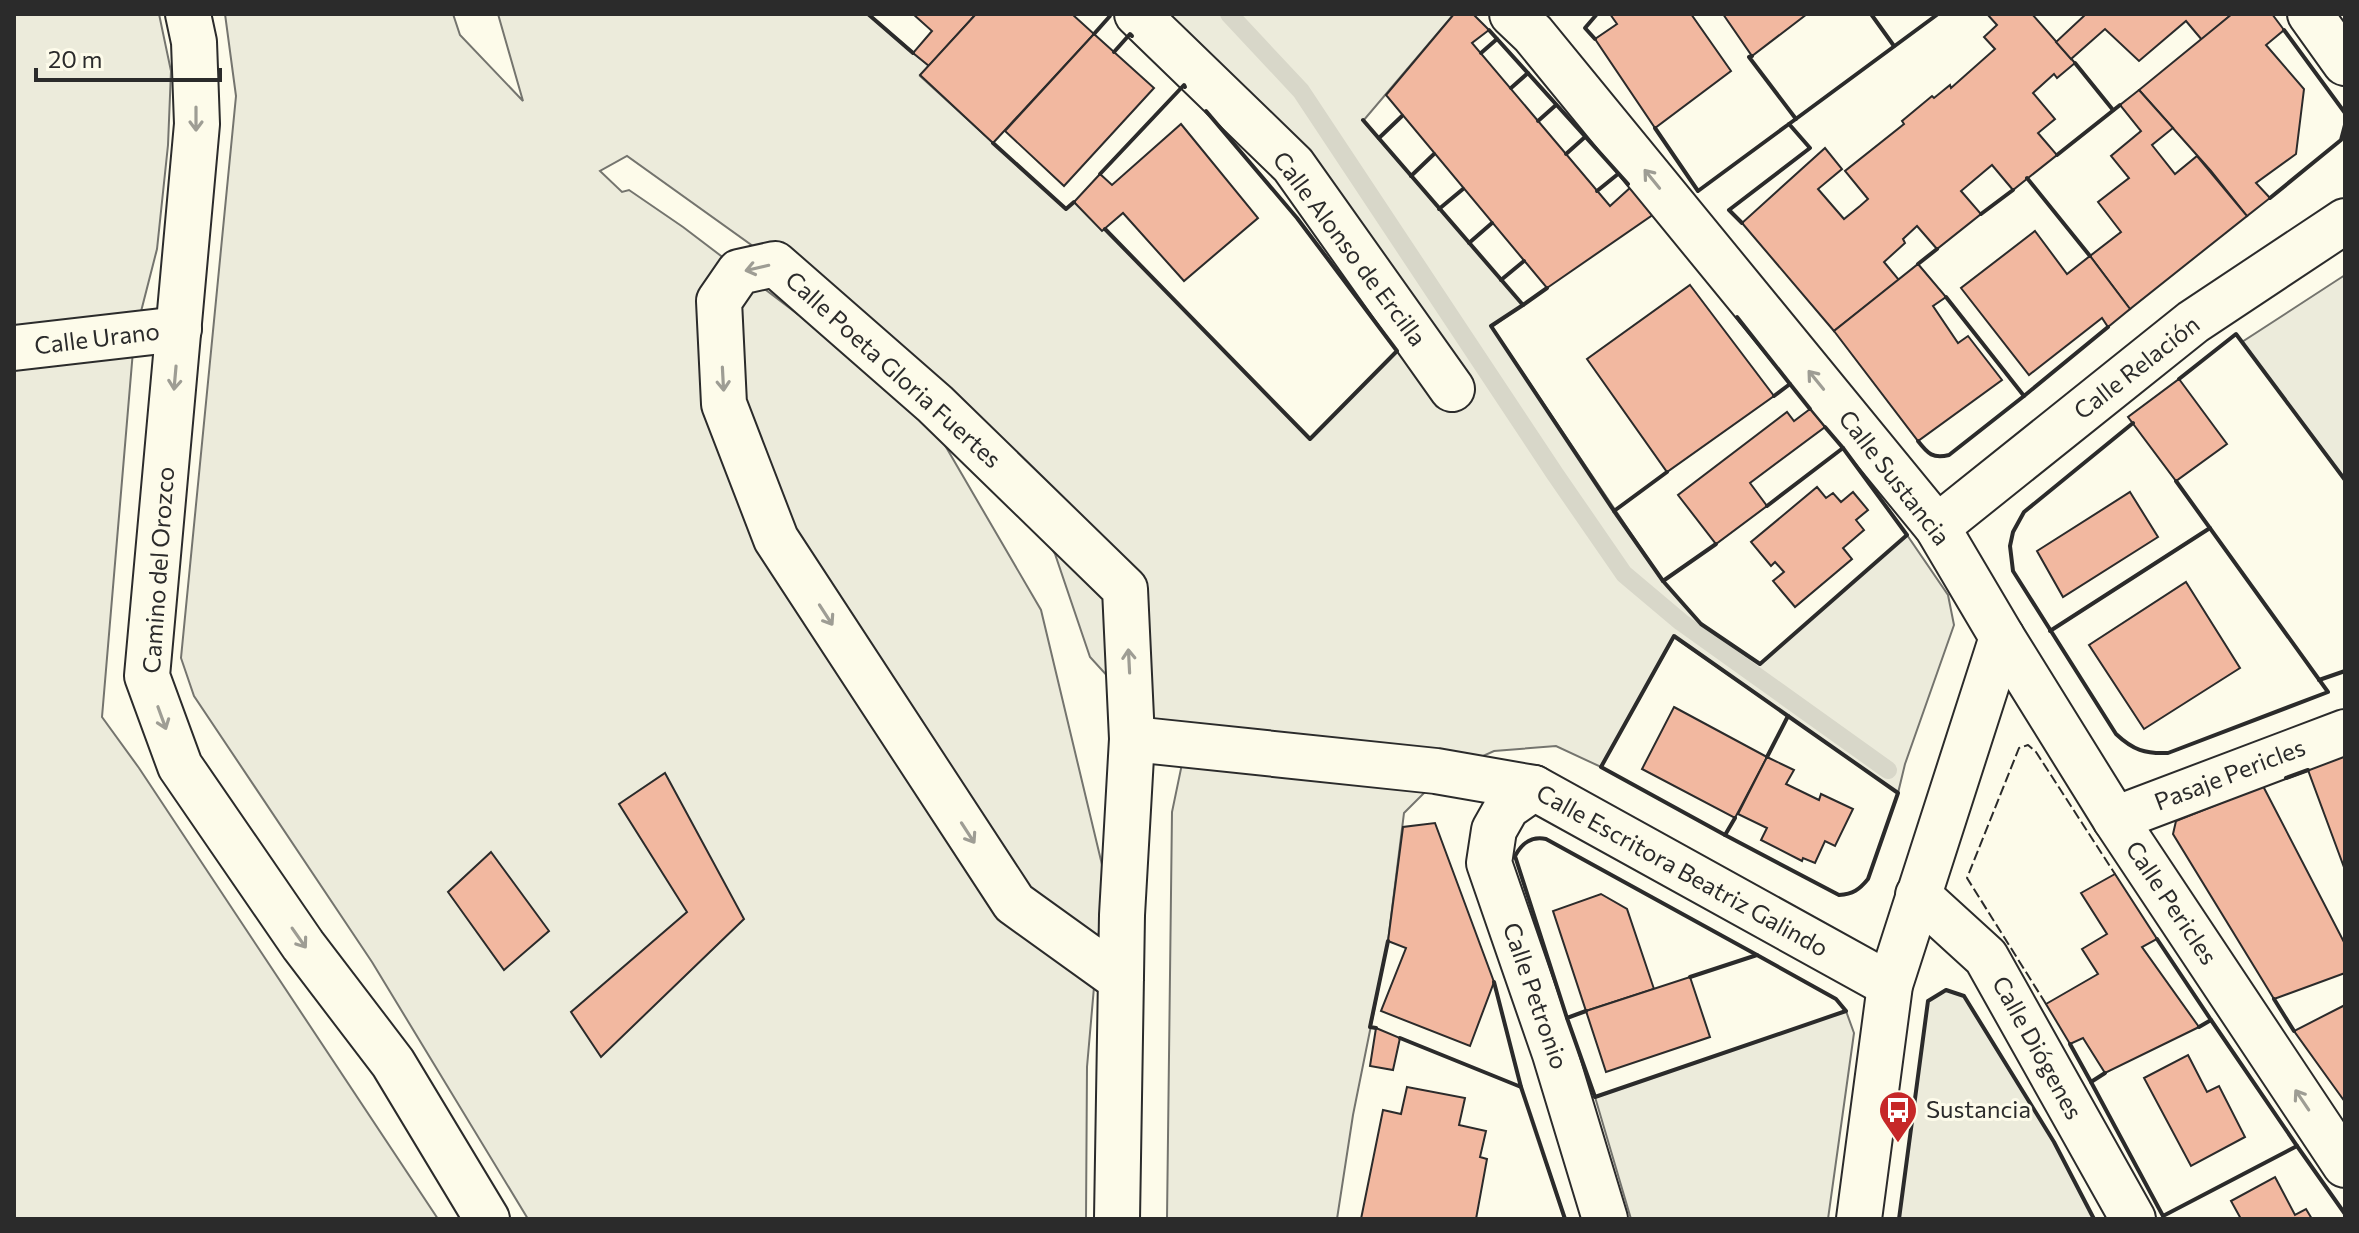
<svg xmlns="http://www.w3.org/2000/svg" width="2359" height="1233" font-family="Commissioner,sans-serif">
	<rect width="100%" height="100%" fill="#fdfbea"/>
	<g fill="#ecebdb" stroke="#74746e" stroke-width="2">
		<path d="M14 14H159L171 71 168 145 157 249 134 339 102 717 139 768 438 1219H14Z"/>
		<path d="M225 14H453L460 35 523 101 498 14H868L929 66 920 76 1066 209 1074 202 1102 230 1105 229 1310 439 1397 351 1447 411 1470 391 1168 14H1454L1363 121 1523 305 1492 327 1663 581 1701 624 1760 664 1907 535 1948 595 1954 625 1905 764 1898 793 1674 637 1601 767 1556 746 1494 751 1443 774 1404 813 1388 941 1353 1115 1337 1219H1167L1172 812 1183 759 1090 657 1055 554 977 430 891 345 627 156 600 171 622 192 629 190 683 227 925 411 1041 610 1104 873 1087 1067 1086 1219H528L372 962 194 696 181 658 236 96Z"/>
		<path d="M2345 275V480L2242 342Z"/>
		<path d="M1946 990 1964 996 2054 1142 2094 1219H1899L1928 1001Z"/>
		<path d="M1846 1011 1854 1033 1828 1219H1631L1595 1097Z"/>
	</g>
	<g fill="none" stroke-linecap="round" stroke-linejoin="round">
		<path stroke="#d8d7c9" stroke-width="18" d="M1229 14 1301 91 1555 474 1624 574 1681 622 1888 770"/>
	</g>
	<g fill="#f2b8a0" stroke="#2b2b2b" stroke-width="2">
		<path d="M913 14H976L929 66 913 53 932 31Z"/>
		<path d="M976 14H1072L1094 34 993 143 920 75Z"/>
		<path d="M1454 14H1473L1489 30 1472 43 1610 206 1631 187 1654 214 1547 288 1386 95Z"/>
		<path d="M1610 14H1691L1731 71 1655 128 1595 39 1617 24Z"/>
		<path d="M1723 14H1807L1752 56Z"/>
		<path d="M1987 14H2032L2075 63 2057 78 2054 74 2033 93 2055 119 2038 133 2057 155 2013 190 1992 165 1961 191 1981 214 1937 249 1917 226 1903 239 1905 243 1884 262 1899 280 1834 331 1742 223 1825 148 1842 169 1818 189 1844 219 1860 206 1868 199 1845 171 1904 124 1902 121 1932 96 1934 98 1950 85 1951 88 1995 49 1984 37 1997 25Z"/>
		<path d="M2086 14H2232L2202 40 2186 21 2139 61 2105 29 2071 59 2056 42Z"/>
		<path d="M2232 14H2272L2284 30 2266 45 2304 89 2296 154 2256 183 2270 198 2247 216 2211 171 2139 90Z"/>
		<path d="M1094 34 1154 88 1064 186 1005 131Z"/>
		<path d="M2139 90 2173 128 2152 145 2175 174 2197 156 2247 216 2130 309 2090 256 2121 232 2098 202 2129 178 2111 156 2141 131 2120 105Z"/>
		<path d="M1181 124 1258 218 1184 281 1123 213 1102 231 1074 202 1100 174 1112 185Z"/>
		<path d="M2035 231 2067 274 2090 256 2130 309 2108 327 2102 318 2029 375 1961 288Z"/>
		<path d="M1918 264 1946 297 1933 306 1958 343 1968 336 2002 380 1918 441 1834 331Z"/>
		<path d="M1690 285 1774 396 1667 472 1587 359Z"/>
		<path d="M2179 379 2227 444 2176 481 2128 417Z"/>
		<path d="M1810 409 1825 427 1750 483 1767 506 1716 544 1678 495 1787 412 1794 421Z"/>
		<path d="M1817 487 1826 498 1833 493 1841 502 1853 492 1868 510 1856 520 1864 530 1843 548 1852 559 1795 607 1773 581 1784 572 1775 562 1771 566 1751 542Z"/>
		<path d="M2130 492 2158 537 2063 597 2037 551Z"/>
		<path d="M2186 582 2240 668 2144 729 2089 645Z"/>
		<path d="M1674 707 1767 757 1735 818 1642 769Z"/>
		<path d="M2345 755V870L2308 770Z"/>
		<path d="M1767 757 1794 770 1786 784 1819 800 1821 794 1853 809 1835 846 1825 841 1815 863 1803 858 1802 861 1761 840 1767 828 1738 814Z"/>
		<path d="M665 773 744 919 601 1057 571 1012 687 912 619 804Z"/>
		<path d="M2263 786 2345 944V973L2274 999 2173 834 2176 821Z"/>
		<path d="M1435 823 1494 982 1470 1046 1381 1011 1406 948 1388 941 1403 827Z"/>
		<path d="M491 852 549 931 504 970 448 892Z"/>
		<path d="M2115 874 2157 939 2142 947 2199 1027 2105 1073 2083 1038 2070 1044 2046 1004 2098 974 2082 949 2107 934 2081 893Z"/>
		<path d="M1601 894 1627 909 1654 989 1586 1011 1553 911Z"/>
		<path d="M1690 977 1710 1037 1606 1072 1586 1011Z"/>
		<path d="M2345 1005V1102L2294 1031Z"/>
		<path d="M1376 1028 1400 1038 1393 1070 1370 1066Z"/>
		<path d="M2188 1055 2207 1092 2219 1086 2245 1137 2191 1166 2144 1078Z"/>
		<path d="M1407 1087 1465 1098 1459 1125 1486 1131 1480 1157 1487 1159 1476 1219H1361L1383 1110 1401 1114Z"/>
		<path d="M2275 1177 2295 1215 2306 1209 2312 1219H2241L2231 1201Z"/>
	</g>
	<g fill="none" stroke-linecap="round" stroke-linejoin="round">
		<g stroke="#2b2b2b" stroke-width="48">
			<g id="street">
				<path d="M188 14 194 42 197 124 147 676 180 766 303 945 393 1063 487 1219"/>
				<path d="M1137 14 1293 165 1452 389"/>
				<path d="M1512 14 1533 34 1937 527 2002 637 1890 985 1859 1219"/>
				<path d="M2310 14 2345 63"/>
				<path d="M14 348 179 329"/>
				<path d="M1937 527 2193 322 2345 221"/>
				<path d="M2002 637 2115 819 2345 1165"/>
				<path d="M1132 739 1436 771 1534 788 1890 985"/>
				<path d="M1534 788 1507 807 1494 830 1489 863 1555 1054 1605 1219"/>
				<path d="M2115 819 2345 732"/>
				<path d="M1918 895 1986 957 2133 1219"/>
				<path d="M1117 1219 1122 915 1132 739 1125 589 935 404 775 264 739 272 719 301 724 404 776 539 1014 903 1121 980"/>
			</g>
		</g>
		<use href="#street" stroke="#fdfbea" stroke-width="44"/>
		<path stroke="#2b2b2b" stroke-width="2" stroke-dasharray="10 4" stroke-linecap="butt" d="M2046 1004 1967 878 2019 748 2028 745 2036 752 2115 874"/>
		<g stroke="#2b2b2b" stroke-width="4">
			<path d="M868 14 913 53"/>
			<path d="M1871 14 1894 46"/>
			<path d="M1489 30 1628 184"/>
			<path d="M2284 30 2345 113"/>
			<path d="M1094 34 1110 16 1108 14"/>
			<path d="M1595 39 1585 28 1597 14"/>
			<path d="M1114 52 1130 34 1132 36"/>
			<path d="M1481 53 1497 39"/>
			<path d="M1752 56 1749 57 1796 119"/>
			<path d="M2075 63 2113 110"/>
			<path d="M1511 88 1528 73"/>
			<path d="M1363 120 1523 305 1547 288"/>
			<path d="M1538 121 1556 105"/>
			<path d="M1655 128 1698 191 1789 124"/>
			<path d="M1379 138 1402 116"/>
			<path d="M993 143 1066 209 1074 202"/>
			<path d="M1566 154 1585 137"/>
			<path d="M2057 155 2120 105"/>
			<path d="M1100 174 1184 85 1185 87"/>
			<path d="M1411 176 1434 154"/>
			<path d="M2027 178 2090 256"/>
			<path d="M1597 191 1618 174"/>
			<path d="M2270 198 2341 140 2345 125"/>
			<path d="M1439 209 1463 189"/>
			<path d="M1981 214 2013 190"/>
			<path d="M1742 223 1729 210 1810 148 1789 124 1938 14"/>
			<path d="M1105 229 1310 439 1397 351 1297 218 1206 111"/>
			<path d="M1469 243 1492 223"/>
			<path d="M1918 264 1937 249"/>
			<path d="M1501 280 1524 261"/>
			<path d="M1946 297 2024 396 2108 327"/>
			<path d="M1523 305 1491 326 1614 511 1667 472"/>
			<path d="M1737 317 1790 384 1774 396"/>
			<path d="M2179 379 2236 334 2345 480"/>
			<path d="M1790 384 1810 409"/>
			<path d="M2133 423 2024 512 2013 532 2010 546 2013 571 2116 734C2133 750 2145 754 2168 753L2328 692 2176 481"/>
			<path d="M1918 441C1928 454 1933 459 1949 455L2024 396"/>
			<path d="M1767 506 1843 448 1825 427"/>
			<path d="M1614 511 1663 581 1716 544"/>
			<path d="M1663 581 1701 624 1760 664 1907 535 1843 448"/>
			<path d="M2050 631 2210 528"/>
			<path d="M2319 680 2345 671"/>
			<path d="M2286 778 2308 770"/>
			<path d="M1735 818 1725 835 1839 895C1853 894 1859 890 1868 879L1898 793 1788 716 1767 757"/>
			<path d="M1725 835 1601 767 1674 636 1788 716"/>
			<path d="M2157 939 2211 1020 2199 1027"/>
			<path d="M2274 999 2294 1031"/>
			<path d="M1586 1011 1567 1018 1595 1097 1846 1011 1836 999 1757 955 1690 977"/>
			<path d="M1567 1018 1515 856C1522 843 1531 836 1546 839L1757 955"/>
			<path d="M1376 1028 1370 1027 1388 941"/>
			<path d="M1400 1038 1521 1087 1494 982"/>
			<path d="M2070 1044 2091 1082 2105 1073"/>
			<path d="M2091 1082 2163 1216 2297 1146 2211 1020"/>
			<path d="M1521 1087 1565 1219"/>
			<path d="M2297 1146 2345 1214"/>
			<path d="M1899 1219 1928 1001 1946 990 1964 996 2054 1142 2094 1219"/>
		</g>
	</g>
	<defs><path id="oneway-shaft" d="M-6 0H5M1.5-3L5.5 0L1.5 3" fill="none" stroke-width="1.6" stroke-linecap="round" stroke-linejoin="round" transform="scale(2)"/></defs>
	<g stroke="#9e9d94">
		<use href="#oneway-shaft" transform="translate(196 119) rotate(90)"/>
		<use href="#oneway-shaft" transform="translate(1652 179) rotate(-129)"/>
		<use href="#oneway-shaft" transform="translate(757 268) rotate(167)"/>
		<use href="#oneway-shaft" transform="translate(175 378) rotate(95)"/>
		<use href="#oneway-shaft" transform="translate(723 379) rotate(87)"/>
		<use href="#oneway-shaft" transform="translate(1816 380) rotate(-129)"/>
		<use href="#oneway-shaft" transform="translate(826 615) rotate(57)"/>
		<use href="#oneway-shaft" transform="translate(1129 661) rotate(-93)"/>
		<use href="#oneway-shaft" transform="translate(162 718) rotate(70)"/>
		<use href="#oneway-shaft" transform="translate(968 833) rotate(57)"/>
		<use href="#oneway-shaft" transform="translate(299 938) rotate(55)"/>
		<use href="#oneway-shaft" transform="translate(2302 1100) rotate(-124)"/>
	</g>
	<defs>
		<g id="bus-pin" transform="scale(2)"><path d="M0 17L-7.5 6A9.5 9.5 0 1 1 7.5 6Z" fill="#c62828" stroke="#fdfbea"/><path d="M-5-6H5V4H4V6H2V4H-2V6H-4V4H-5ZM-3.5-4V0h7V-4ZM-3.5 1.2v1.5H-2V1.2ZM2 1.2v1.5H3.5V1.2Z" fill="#fff"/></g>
	</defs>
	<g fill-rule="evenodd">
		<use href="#bus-pin" x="1898" y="1110"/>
	</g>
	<g text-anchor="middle" stroke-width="6" stroke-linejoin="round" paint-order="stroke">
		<g font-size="24" fill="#2b2b2b" stroke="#fdfbea">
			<text transform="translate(1349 249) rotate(53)" y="8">Calle Alonso de Ercilla</text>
			<text transform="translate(97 339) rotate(-7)" y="8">Calle Urano</text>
			<text transform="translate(2137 368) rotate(-38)" y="8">Calle Relación</text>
			<text transform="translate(893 370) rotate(42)" y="8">Calle Poeta Gloria Fuertes</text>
			<text transform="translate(1894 478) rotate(52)" y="8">Calle Sustancia</text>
			<text transform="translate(159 570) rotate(-86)" y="8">Camino del Orozco</text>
			<text transform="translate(2230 775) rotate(-21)" y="8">Pasaje Pericles</text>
			<text transform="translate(1682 871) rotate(29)" y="8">Calle Escritora Beatriz Galindo</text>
			<text transform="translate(2171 903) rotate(56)" y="8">Calle Pericles</text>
			<text transform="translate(1535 996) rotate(71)" y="8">Calle Petronio</text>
			<text transform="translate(2037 1048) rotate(61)" y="8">Calle Diógenes</text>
		</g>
		<g font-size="24" fill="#2b2b2b" stroke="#fdfbea" text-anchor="start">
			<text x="1926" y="1118">Sustancia</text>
		</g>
	</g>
	<rect width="2359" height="1233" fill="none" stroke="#2b2b2b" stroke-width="32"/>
	<path d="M36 68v12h184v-12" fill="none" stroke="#2b2b2b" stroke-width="4"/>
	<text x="48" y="68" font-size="24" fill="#2b2b2b" stroke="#fdfbea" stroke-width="6" paint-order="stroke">20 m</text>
</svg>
